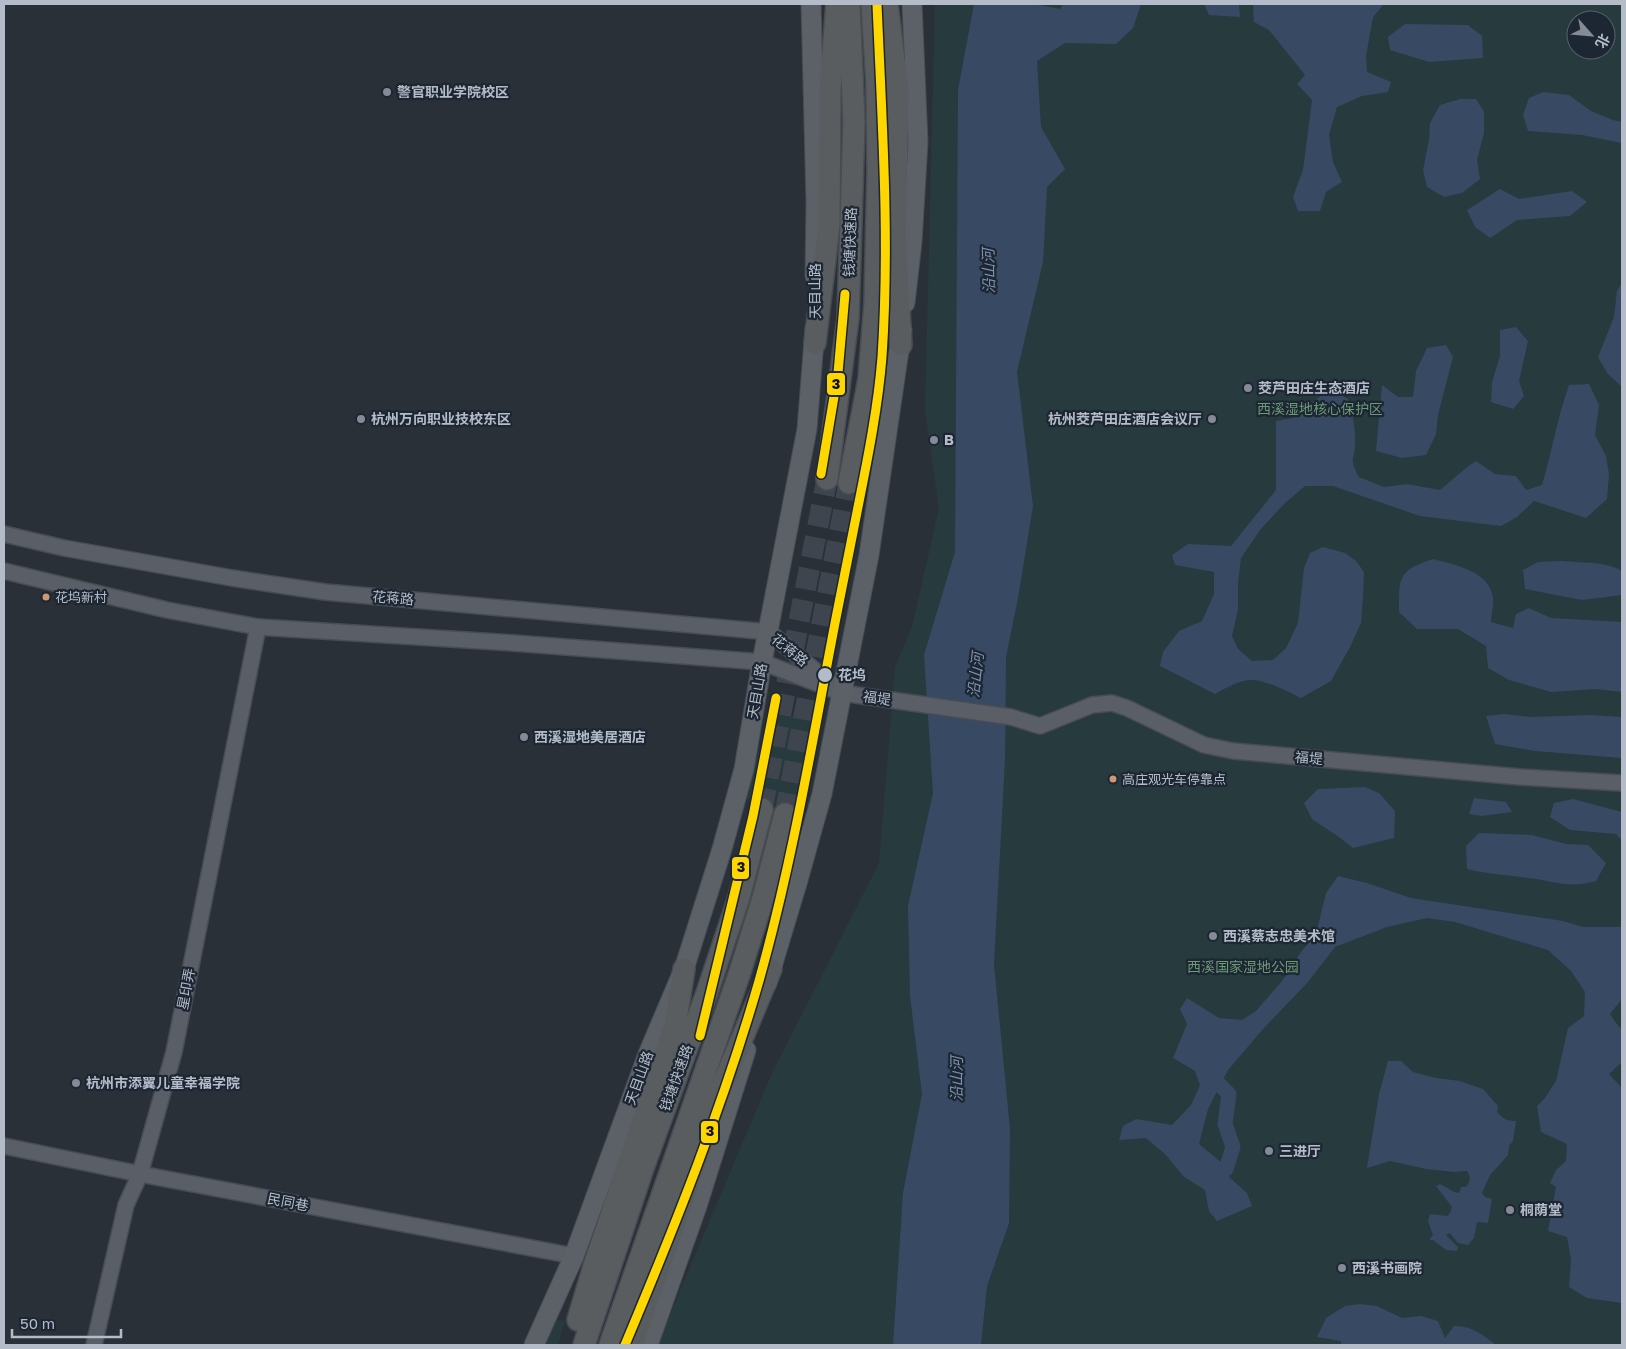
<svg xmlns="http://www.w3.org/2000/svg" width="1626" height="1349" font-family="'Golos Text','Noto Sans SC',sans-serif">
	<rect width="100%" height="100%" fill="#2a3038"/>
	<g fill="#273a3e" fill-rule="evenodd">
		<path d="M935 4H1622V1345H657L773 1071 879 863 895 667 912 627 939 508 925 410ZM1576 20H1606V50H1576Z"/>
		<path d="M769 710 822 723 800 814 747 799Z"/>
		<path d="M557 1320 565 1321 558 1345H545Z"/>
	</g>
	<g fill="#384963">
		<path d="M974 4H1034L1060 9 1063 4H1141L1133 28 1116 44 1065 43 1037 61 1041 127 1065 169 1047 187 1043 262 1017 372 1033 506 1018 598 1006 657 1005 759 994 964 1010 1129 1009 1223 987 1286 981 1345H893L903 1193 922 1094 910 996 908 906 933 793 924 655 955 552 958 90Z"/>
		<path d="M1204 4H1239L1240 17 1209 15Z"/>
		<path d="M1253 4H1384L1373 17 1366 56 1367 72 1391 82 1388 92 1362 96 1337 107 1329 135 1333 162 1342 182 1326 192 1320 211H1298L1293 197 1303 170 1312 100 1297 84 1305 75 1269 30 1254 22Z"/>
		<path d="M1405 24 1468 25 1482 36 1483 58 1429 62 1390 50 1388 37Z"/>
		<path d="M1543 92 1569 95 1591 111 1613 120 1622 122V143L1582 135 1528 131 1523 115 1529 98Z"/>
		<path d="M1460 99H1476L1484 112V133L1477 160 1480 179 1462 193 1444 197 1427 187 1423 170 1429 140 1430 123 1440 105Z"/>
		<path d="M1500 189 1519 199 1572 191 1587 202 1570 216 1517 220 1490 238 1475 227 1467 210Z"/>
		<path d="M1622 283V387L1608 374 1598 357 1614 317 1617 291Z"/>
		<path d="M1516 327 1528 341 1519 381 1524 396 1513 409 1491 402 1492 382 1500 356V330Z"/>
		<path d="M1446 345 1453 357 1438 415 1436 434 1426 455 1402 458 1376 451 1382 385 1398 397H1413L1416 371 1427 348Z"/>
		<path d="M1589 384 1599 405 1595 435 1606 456 1609 474 1607 499 1586 518 1534 501 1517 517 1501 526 1420 516 1333 486H1305L1285 503 1260 530 1241 558 1238 584V609L1232 636 1238 649 1252 661 1273 660 1286 648 1298 623 1304 568 1310 553 1323 547 1345 553 1356 561 1364 572 1363 597 1361 623 1350 647 1331 681 1301 698C1289 692 1265 680 1252 680 1239 680 1226 688 1215 694L1160 666 1163 652 1179 631 1202 621 1214 594V572L1175 565 1172 555 1188 544 1231 546 1276 490V421L1292 418 1330 389 1348 399C1352 413 1356 428 1355 443 1355 462 1348 457 1359 477L1384 487 1407 484 1440 490 1466 468 1476 461 1495 474 1516 476 1526 490 1542 485C1552 452 1557 418 1569 385Z"/>
		<path d="M1433 559C1455 565 1490 571 1493 598 1494 606 1491 615 1491 622L1513 628 1516 614 1529 608 1551 618 1622 622V692L1595 689 1551 692 1509 680 1488 668 1486 646 1458 629H1417L1399 612C1399 576 1398 571 1433 559Z"/>
		<path d="M1562 561C1580 563 1606 561 1622 571V595L1582 600 1525 589 1523 570 1538 562Z"/>
		<path d="M1504 714 1530 717 1591 715 1622 717V758L1535 751 1495 744 1486 716Z"/>
		<path d="M1365 787 1379 793 1395 811 1394 838 1353 848 1339 837 1312 819 1304 803 1318 789Z"/>
		<path d="M1474 798 1506 802 1512 812 1482 816 1469 814Z"/>
		<path d="M1573 799 1622 812V840L1616 834 1570 830 1550 817 1554 803Z"/>
		<path d="M1479 833 1532 835 1566 844 1588 845 1606 863 1596 881C1568 889 1555 881 1528 878 1507 875 1487 874 1467 869L1466 846Z"/>
		<path d="M1338 876 1367 883 1411 898 1563 921 1583 927H1622V999L1610 1014 1619 1027 1622 1028V1062L1609 1074 1622 1088V1303L1587 1298 1569 1287 1571 1260 1567 1237 1548 1231 1556 1187 1550 1183 1556 1170 1566 1161 1567 1144 1541 1132 1537 1106 1545 1098 1556 1081 1568 1028 1584 1016 1585 992 1571 971 1548 950 1455 922 1427 918 1387 927 1335 947 1308 982 1264 1028 1228 1070 1208 1109 1199 1144 1222 1163 1230 1178 1247 1193 1252 1206 1217 1221 1209 1211 1205 1190 1183 1176 1166 1155 1146 1138 1119 1140 1123 1126 1136 1119 1172 1125 1191 1105 1200 1085 1195 1071 1173 1058 1187 1024 1180 1009 1187 998 1219 1018 1242 1020 1256 1011 1282 981 1301 952 1316 934 1326 893Z"/>
		<path d="M1388 1061H1401L1413 1072 1436 1078 1460 1081 1483 1089 1498 1106 1497 1112C1503 1119 1508 1121 1516 1121L1513 1141 1509 1146 1508 1155 1490 1175 1482 1193 1485 1197 1492 1199 1488 1223 1477 1222 1474 1238 1468 1245 1458 1243 1450 1233 1446 1235 1458 1247 1457 1251 1446 1250 1433 1240H1429L1433 1235 1428 1221 1430 1214 1447 1216 1450 1213 1452 1207 1436 1186 1440 1184 1454 1192 1459 1193 1461 1187H1466C1471 1181 1471 1177 1467 1171L1455 1172 1426 1169 1390 1161 1367 1168 1379 1094Z"/>
		<path d="M1360 1304 1377 1306 1402 1318 1421 1316 1438 1321 1445 1338 1454 1326C1471 1325 1483 1335 1496 1345H1341V1341L1317 1337 1326 1318 1345 1306Z"/>
	</g>
	<g fill="none" stroke-linecap="round" stroke-linejoin="round">
		<path stroke="#384963" stroke-width="15" d="M1220 1085 1229 1094 1225 1124 1233 1147 1226 1169"/>
		<g stroke="#3f454e" stroke-width="21" stroke-dasharray="21 11" stroke-linecap="butt">
			<path d="M762 809 827 479"/>
			<path d="M785 814 849 483"/>
		</g>
		<g stroke="#484c53" stroke-width="18">
			<g id="minor">
				<path d="M4 534 64 548 232 578 325 592 769 632 831 684"/>
				<path d="M4 571 167 610 258 627 513 643 762 662 842 693 1011 717 1040 726 1092 705 1112 703 1127 708 1204 745 1233 751 1520 777 1622 783"/>
				<path d="M4 1146 140 1174 574 1256"/>
				<path d="M94 1345 126 1205 140 1174 174 1052 258 627"/>
			</g>
		</g>
		<g stroke="#484c55" stroke-width="21">
			<g id="major">
				<path d="M811 4 816 202 815 276"/>
				<path d="M905 303 912 242 918 142 912 4"/>
				<path d="M767 983 798 880 822 794 869 555 902 330"/>
				<path d="M534 1345 574 1256 648 1054 684 969 722 849 744 769 762 662 807 429 815 328"/>
				<path d="M648 1345 697 1206 746 1050"/>
			</g>
		</g>
		<g stroke="#474c53" stroke-width="24">
			<g id="highway">
				<path d="M887 4 898 92 895 238 901 345"/>
				<path d="M815 343 829 225 830 89 837 4"/>
				<path d="M827 479 848 318 854 122 849 4"/>
				<path d="M849 483 869 379 875 303 878 172 877 84 872 4"/>
				<path d="M578 1320 595 1263 675 1026 684 969"/>
				<path d="M584 1345 643 1168 708 990 739 897 762 809"/>
				<path d="M610 1345 739 975 763 898 785 814"/>
				<path d="M632 1345 721 1089 771 969"/>
			</g>
		</g>
		<use href="#minor" stroke="#5a5e66" stroke-width="15"/>
		<use href="#major" stroke="#5c6168" stroke-width="19"/>
		<use href="#highway" stroke="#5a5d60" stroke-width="21"/>
		<g stroke="#1d2633" stroke-width="12">
			<g id="metro-1">
				<path d="M821 474 838 373 845 294"/>
				<path d="M700 1036 753 816 776 698"/>
				<path d="M625 1345C675 1226 723 1106 759 981 792 864 812 743 835 623 843 584 850 546 858 507 868 457 878 407 882 357 890 239 882 122 877 4"/>
			</g>
		</g>
		<use href="#metro-1" stroke="#ffd700" stroke-width="9"/>
	</g>
	<g fill="#848b96" stroke="#1d2633" stroke-width="2">
		<circle cx="387" cy="92" r="5"/>
		<circle cx="1248" cy="388" r="5"/>
		<circle cx="361" cy="419" r="5"/>
		<circle cx="1212" cy="419" r="5"/>
		<circle cx="934" cy="440" r="5"/>
		<circle cx="524" cy="737" r="5"/>
		<circle cx="1213" cy="936" r="5"/>
		<circle cx="76" cy="1083" r="5"/>
		<circle cx="1269" cy="1151" r="5"/>
		<circle cx="1510" cy="1210" r="5"/>
		<circle cx="1342" cy="1268" r="5"/>
	</g>
	<g fill="#cd976f" stroke="#1d2633" stroke-width="2">
		<circle cx="46" cy="597" r="4.5"/>
		<circle cx="1113" cy="779" r="4.5"/>
	</g>
	<circle fill="#b4bcc9" stroke="#1d2633" stroke-width="2" cx="825" cy="675" r="8"/>
	<g text-anchor="middle" stroke-width="4.5" stroke-linejoin="round" paint-order="stroke">
		<g font-size="13" fill="#b4bcc9" stroke="#1d2633" text-anchor="start">
			<text x="55" y="602">花坞新村</text>
			<text x="1122" y="784">高庄观光车停靠点</text>
		</g>
		<g font-size="14" font-weight="bold" fill="#b4bcc9" stroke="#1d2633" text-anchor="start">
			<text x="397" y="97">警官职业学院校区</text>
			<text x="1258" y="393">茭芦田庄生态酒店</text>
			<text x="371" y="424">杭州万向职业技校东区</text>
			<text x="1202" y="424" text-anchor="end">杭州茭芦田庄酒店会议厅</text>
			<text x="944" y="445">B</text>
			<text x="534" y="742">西溪湿地美居酒店</text>
			<text x="1223" y="941">西溪蔡志忠美术馆</text>
			<text x="86" y="1088">杭州市添翼儿童幸福学院</text>
			<text x="1279" y="1156">三进厅</text>
			<text x="1520" y="1215">桐荫堂</text>
			<text x="1352" y="1273">西溪书画院</text>
		</g>
		<g font-size="14" fill="#b4bcc9" stroke="#1d2633">
			<text transform="translate(850 242) rotate(-88)" y="5">钱塘快速路</text>
			<text transform="translate(815 291) rotate(-90)" y="5">天目山路</text>
			<text transform="translate(393 598) rotate(5)" y="5">花蒋路</text>
			<text transform="translate(790 650) rotate(39)" y="5">花蒋路</text>
			<text transform="translate(757 691) rotate(-80)" y="5">天目山路</text>
			<text transform="translate(877 698) rotate(8)" y="5">福堤</text>
			<text transform="translate(1309 758) rotate(5)" y="5">福堤</text>
			<text transform="translate(186 989) rotate(-79)" y="5">星印弄</text>
			<text transform="translate(639 1078) rotate(-70)" y="5">天目山路</text>
			<text transform="translate(676 1078) rotate(-70)" y="5">钱塘快速路</text>
			<text transform="translate(288 1202) rotate(11)" y="5">民同巷</text>
		</g>
		<g font-size="14" fill="#6b9a76" stroke="#1d2633">
			<text x="1320" y="414">西溪湿地核心保护区</text>
			<text x="1243" y="972">西溪国家湿地公园</text>
		</g>
		<g font-size="14" font-weight="bold" fill="#b4bcc9" stroke="#1d2633" text-anchor="start">
			<text x="838" y="680">花坞</text>
		</g>
		<g font-size="15" font-style="italic" fill="#7c92b1" stroke="#1d2633">
			<text transform="translate(989 271) rotate(-91)" y="5">沿山河</text>
			<text transform="translate(976 675) rotate(-84)" y="5">沿山河</text>
			<text transform="translate(957 1079) rotate(-90)" y="5">沿山河</text>
		</g>
	</g>
	<g stroke="#1d2633" stroke-width="2">
		<rect x="826" y="372" width="20" height="24" rx="5" fill="#ffd700"/>
		<rect x="731" y="856" width="19" height="24" rx="5" fill="#ffd700"/>
		<rect x="700" y="1120" width="19" height="24" rx="5" fill="#ffd700"/>
	</g>
	<g font-size="14" text-anchor="middle" font-weight="bold" fill="#111">
		<text x="836" y="389">3</text>
		<text x="741" y="872">3</text>
		<text x="710" y="1136">3</text>
	</g>
	<rect width="1626" height="1349" fill="none" stroke="#b4bcc9" stroke-width="10"/>
	<g transform="translate(1591 35) rotate(117)"><circle r="24" fill="#1d2633" stroke="#59626f"/>
	<path d="M0-4L9 19L0 12L-9 19Z" fill="#848b96"/>
	<text y="-8" font-size="14" font-weight="bold" text-anchor="middle" fill="#b4bcc9">北</text>
	</g>
	<path d="M12 1329v8h109v-8" fill="none" stroke="#b4bcc9" stroke-width="2.5"/>
	<text x="20" y="1329" font-size="15" fill="#b4bcc9" stroke="#1d2633" stroke-width="4" paint-order="stroke">50 m</text>
</svg>
